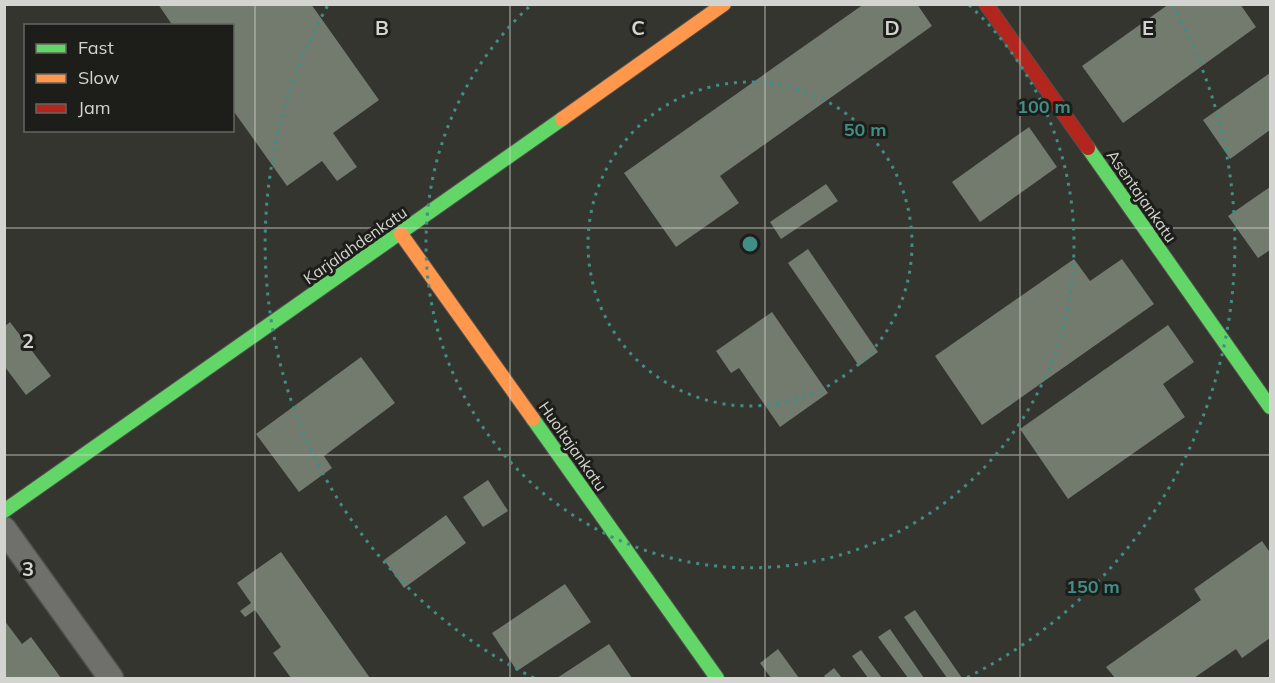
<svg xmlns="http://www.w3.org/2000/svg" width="1275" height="683" font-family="Mulish,sans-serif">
	<rect width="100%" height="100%" fill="#353530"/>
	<g fill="#737a6e">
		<path d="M158 4H311L379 100 333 133 357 167 337 181 322 161 287 186 232 109V26H173Z"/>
		<path d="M864 4H917L932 26 720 176 739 203 676 247 624 173Z"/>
		<path d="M1169 4H1240L1256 27 1123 123 1082 66Z"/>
		<path d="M1270 73V130L1230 159 1203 120Z"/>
		<path d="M1029 127 1057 167 980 222 952 182Z"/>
		<path d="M826 184 838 201 781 239 770 222Z"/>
		<path d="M1270 187V250L1258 258 1228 216Z"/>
		<path d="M808 249 878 352 859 366 788 263Z"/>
		<path d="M1074 259 1090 281 1122 259 1154 304 982 425 935 356Z"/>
		<path d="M772 312 828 393 780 427 739 368 731 373 716 351Z"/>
		<path d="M10 322 51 376 26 395 5 367V326Z"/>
		<path d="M1168 325 1194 362 1163 384 1185 417 1068 499 1020 429Z"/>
		<path d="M361 357 395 403 324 456 332 468 299 492 256 434Z"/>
		<path d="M488 480 508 511 483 527 463 497Z"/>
		<path d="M446 515 466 543 404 588 384 560Z"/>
		<path d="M1262 541 1269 551 1270 550V638L1242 658 1236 649 1194 678H1115L1106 667 1201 600 1194 589Z"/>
		<path d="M281 552 370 678H291L273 653 281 647 255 610 245 617 240 611 251 603 237 583Z"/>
		<path d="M565 584 591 622 517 671 492 633Z"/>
		<path d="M915 610 962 678H947L904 617Z"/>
		<path d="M4 620 22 644 31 637 61 678H4Z"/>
		<path d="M890 629 924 678H908L878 637Z"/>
		<path d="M609 644 632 678H557Z"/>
		<path d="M778 649 799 678H771L760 663Z"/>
		<path d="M861 650 882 678H868L852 656Z"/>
		<path d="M834 668 842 678H826L824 676Z"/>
	</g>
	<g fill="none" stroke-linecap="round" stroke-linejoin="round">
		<g stroke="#50514c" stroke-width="27">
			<path id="street" d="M4 529 111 678"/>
		</g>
		<g stroke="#50514c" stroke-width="16">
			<g id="fast">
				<path d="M1088 148 1270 407"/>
				<path d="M533 419 717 678"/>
				<path d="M4 511 562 119"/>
			</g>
		</g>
		<g stroke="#50514c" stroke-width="16">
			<g id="slow">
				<path d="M562 119 724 4"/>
				<path d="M401 234 533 419"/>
			</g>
		</g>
		<g stroke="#50514c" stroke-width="16">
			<path id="jam" d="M986 4 1088 148"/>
		</g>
		<use href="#street" stroke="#6f6f6c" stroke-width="24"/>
		<use href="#fast" stroke="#63d668" stroke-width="14"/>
		<use href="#slow" stroke="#ff974d" stroke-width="14"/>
		<use href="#jam" stroke="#b3261e" stroke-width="14"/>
	</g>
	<path fill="none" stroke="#d3d4cf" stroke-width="1.5" stroke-opacity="0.55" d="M255 4V678M510 4V678M765 4V678M1020 4V678M4 228H1270M4 455H1270"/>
	<g fill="none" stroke="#408e86" stroke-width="3" stroke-dasharray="3 6">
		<circle cx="750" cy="244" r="162"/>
		<path d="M969 5A324 324 0 1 1 531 5"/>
		<path d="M534 678A485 485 0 0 1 328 5M1172 5A485 485 0 0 1 966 678"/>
	</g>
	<g text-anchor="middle" stroke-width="6" stroke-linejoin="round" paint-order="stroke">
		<g font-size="16" fill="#d3d4cf" stroke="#1d1d1a">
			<text transform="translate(1142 196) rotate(55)" y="6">Asentajankatu</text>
			<text transform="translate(355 245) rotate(-35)" y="6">Karjalahdenkatu</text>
			<text transform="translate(573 446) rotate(55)" y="6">Huoltajankatu</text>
		</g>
	</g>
	<g font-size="20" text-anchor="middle" font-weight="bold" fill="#d3d4cf" stroke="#1d1d1a" stroke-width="6" stroke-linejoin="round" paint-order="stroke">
		<text x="382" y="35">B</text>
		<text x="638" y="35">C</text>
		<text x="892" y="35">D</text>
		<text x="1148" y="35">E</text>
		<text x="28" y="348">2</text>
		<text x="28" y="576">3</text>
	</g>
	<circle cx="750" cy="244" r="9" fill="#408e86" stroke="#1d1d1a" stroke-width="3"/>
	<g font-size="18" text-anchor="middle" font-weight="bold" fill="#408e86" stroke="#1d1d1a" stroke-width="6" stroke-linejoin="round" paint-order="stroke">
		<text x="1044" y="113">100 m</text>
		<text x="865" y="136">50 m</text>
		<text x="1093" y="593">150 m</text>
	</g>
	<rect width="1275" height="683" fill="none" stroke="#d3d4cf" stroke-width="12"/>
	<rect x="24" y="24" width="210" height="108" fill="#1d1d1a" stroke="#666662" stroke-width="1.5"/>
	<rect x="36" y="44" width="30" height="9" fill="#63d668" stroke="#666662" stroke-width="1.5"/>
	<text x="78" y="54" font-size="18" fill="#d3d4cf">Fast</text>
	<rect x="36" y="74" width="30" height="9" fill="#ff974d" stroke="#666662" stroke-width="1.5"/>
	<text x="78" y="84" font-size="18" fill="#d3d4cf">Slow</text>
	<rect x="36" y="104" width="30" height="9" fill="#b3261e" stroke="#666662" stroke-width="1.5"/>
	<text x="78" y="114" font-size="18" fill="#d3d4cf">Jam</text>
</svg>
